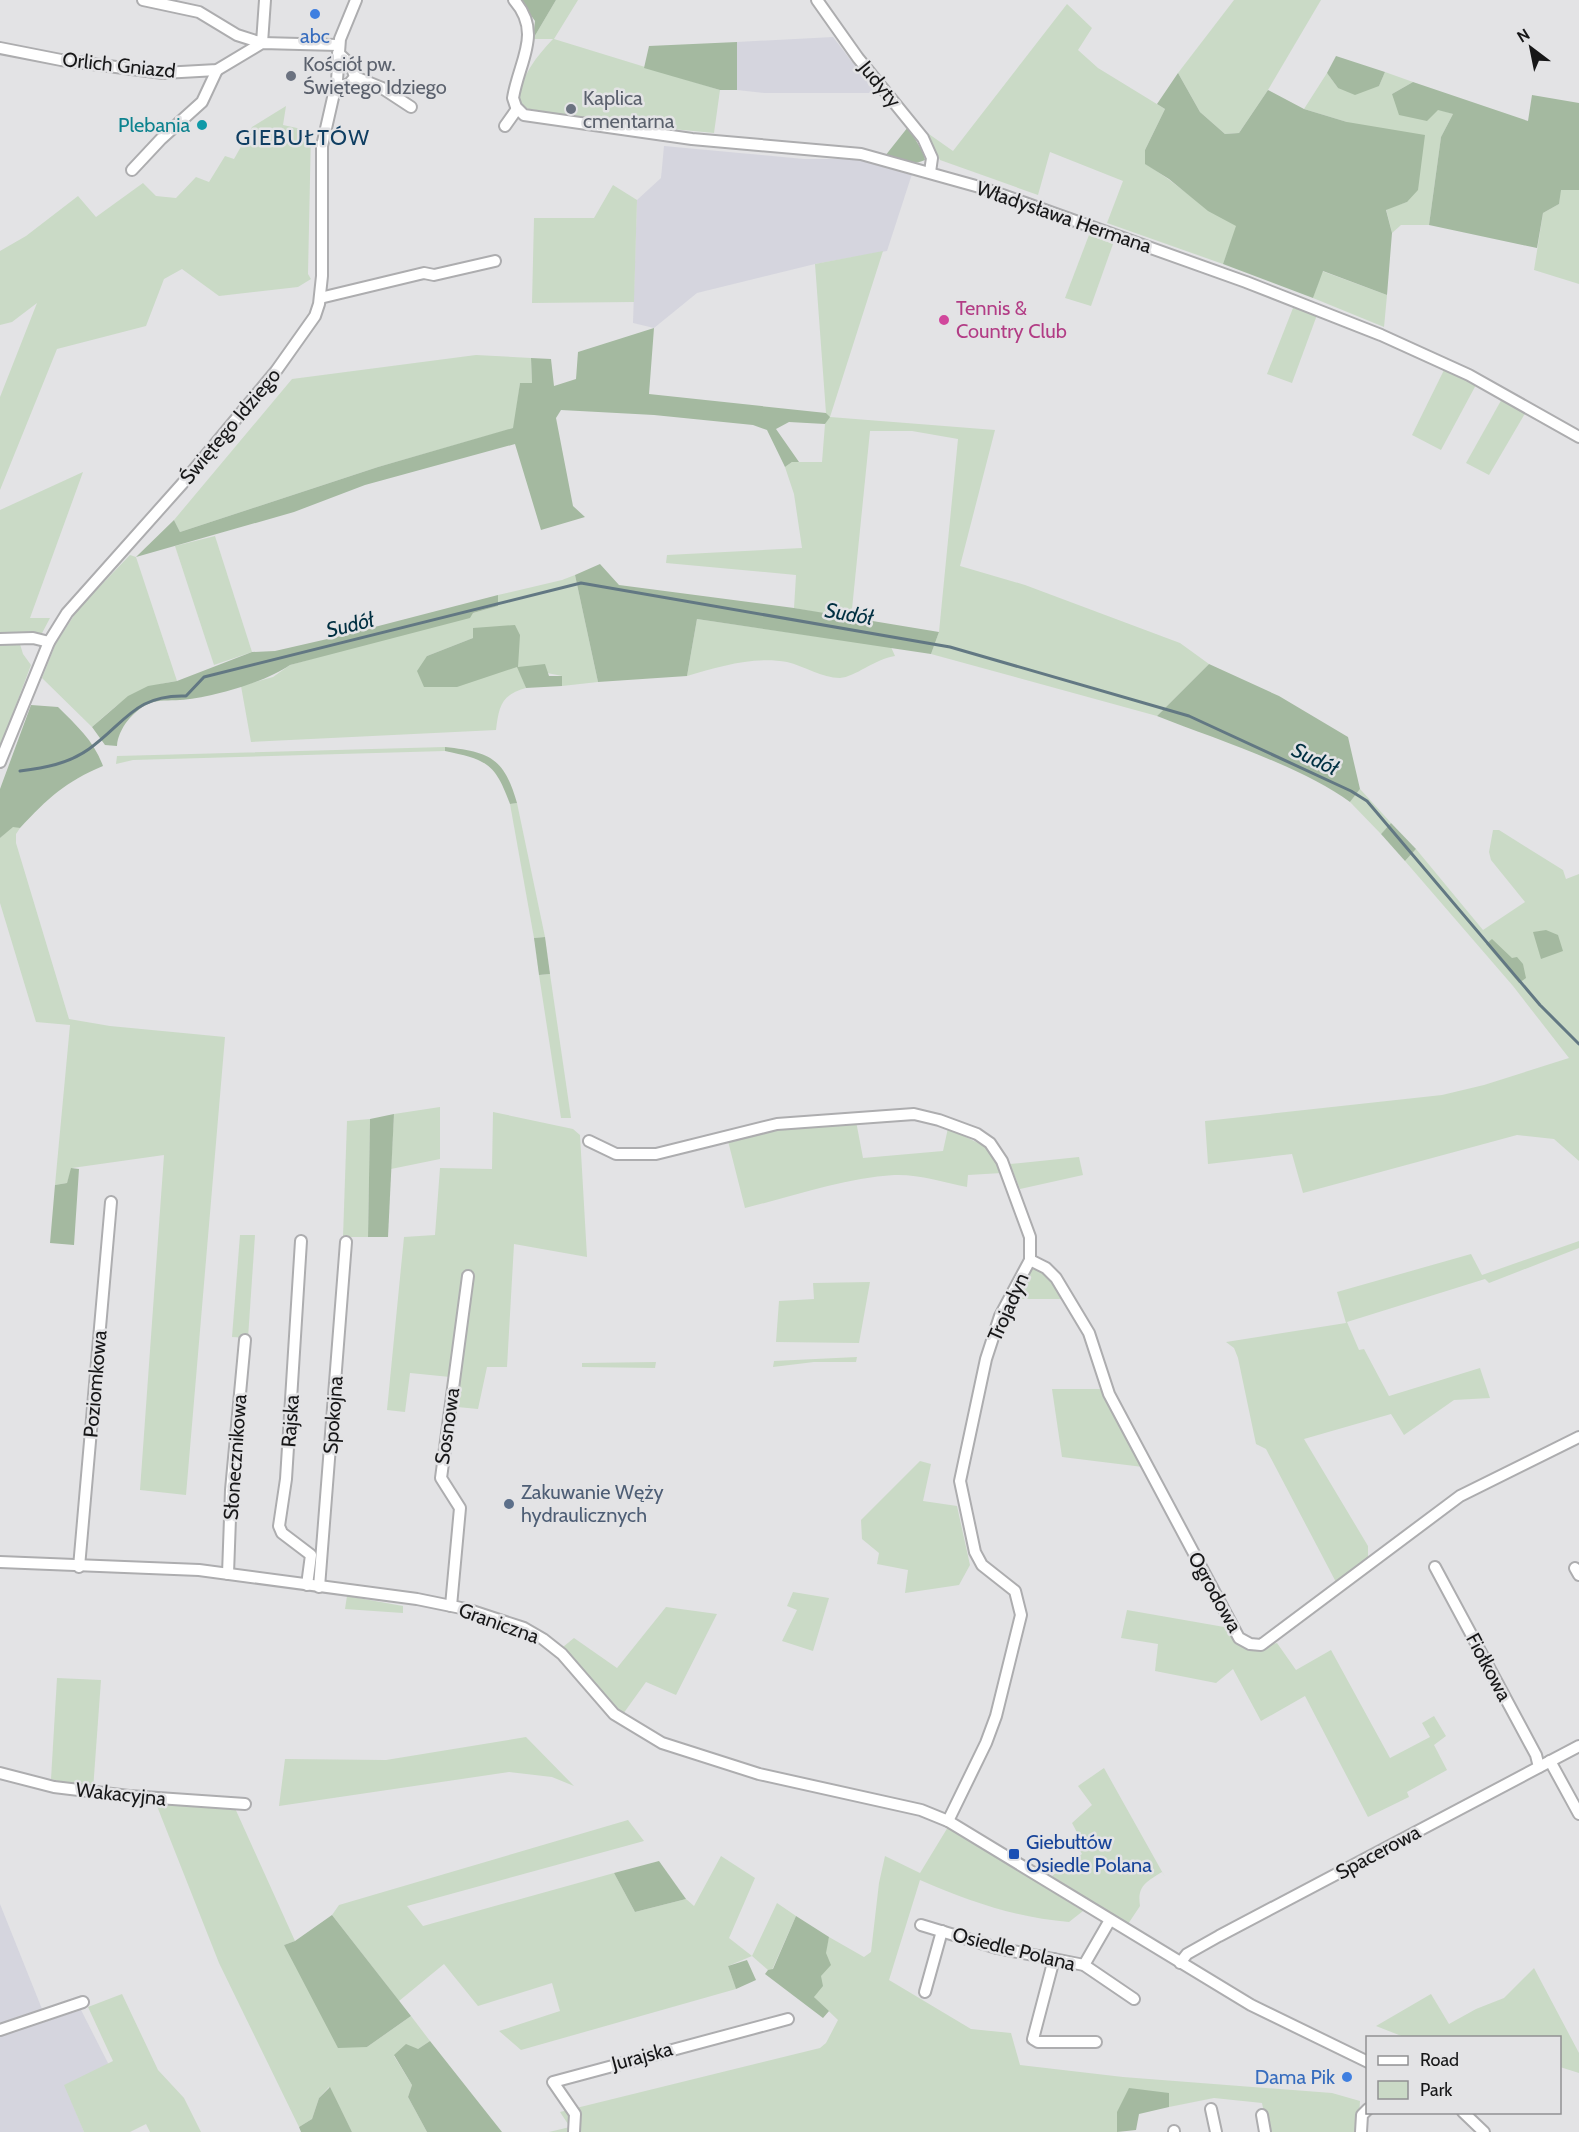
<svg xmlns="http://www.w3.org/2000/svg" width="1579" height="2132" font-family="Cabin,sans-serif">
	<rect width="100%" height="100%" fill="#e3e3e5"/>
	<g fill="#d5d5de">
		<path d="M833 37 876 93H764L737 90V42Z"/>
		<path d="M664 146 804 159H861L912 174 887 251 815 264 697 293 654 328 633 323 637 200 661 178Z"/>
		<path d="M0 1904 42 2009 0 2023Z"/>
		<path d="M81 2010 110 2067 65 2085 84 2132H0V2036Z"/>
	</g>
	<g fill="#cadac6" fill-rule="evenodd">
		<path d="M556 0H578L554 39 720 90 714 133 631 125 523 108 517 100C523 74 535 58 553 39H533Z"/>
		<path d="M1234 0H1321L1268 90 1239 133 1225 134 1200 112 1178 73Z"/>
		<path d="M1067 4 1092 28 1078 50 1098 68 1165 109 1145 150 1146 164C1178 184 1202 208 1237 226L1223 264 1107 223 1123 181 1050 152 1038 195 940 160 926 132 953 151Z"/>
		<path d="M1385 72 1413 82 1392 94 1453 114 1441 137 1429 225H1401L1392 233 1386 209 1407 202 1347 122 1304 109 1327 73 1338 88 1379 86Z"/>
		<path d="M286 106 283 125 311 131 308 274 311 279 298 287 219 296 182 269 164 279 146 326 57 349 0 490V397L37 303 12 322 0 325V251L26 236 78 196 96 217 143 183 156 196 176 198 196 177 209 182 225 156 234 159 252 127Z"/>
		<path d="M613 185 637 200 634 302 532 303 534 218H594Z"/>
		<path d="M1560 190H1579V284L1534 270 1543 213 1559 204Z"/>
		<path d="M1089 235 1113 244 1091 306 1065 298Z"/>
		<path d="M883 251 830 417 995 430 960 566 1025 585 1180 643 1209 664 1157 716 931 654 939 632 958 439 912 431H870L851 619 794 608 796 575 666 563 667 555 802 548 794 494 785 467 792 462H822L825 424 829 417 826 413 815 264Z"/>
		<path d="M1322 271 1387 295 1384 327 1313 298Z"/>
		<path d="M1293 308 1317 315 1292 383 1267 374Z"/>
		<path d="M476 355 531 358 532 383H520L514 428 378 467 180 532 174 520 292 379Z"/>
		<path d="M1445 368 1477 383 1441 450 1412 435Z"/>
		<path d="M1503 397 1527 410 1489 475 1466 463Z"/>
		<path d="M83 472 30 618H50L40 637 0 636V510Z"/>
		<path d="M215 536 252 652 214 665 175 546Z"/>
		<path d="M130 555 136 557 177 681C134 688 124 699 92 727L42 678 56 643 79 608Z"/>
		<path d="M575 575 598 682 562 686V676L518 667 526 688C501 695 499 706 496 730L251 742 241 686 273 677 290 665 498 606V595L562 580ZM474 628 518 667 427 656 473 638Z"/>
		<path d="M697 619 891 647 895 656C875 659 855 677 840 678 822 678 804 666 787 662 753 656 719 667 687 676Z"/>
		<path d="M19 641 23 654 31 665 0 748V642Z"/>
		<path d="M445 747V751L133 760 116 764 117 756Z"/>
		<path d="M1360 789 1391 823 1381 834 1350 802Z"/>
		<path d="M517 803 545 937 534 938 510 804Z"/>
		<path d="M13 826 20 828 16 834V843L69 1019 110 1026 225 1037 186 1495 140 1490 164 1155 72 1168 67 1183 55 1185 70 1025 36 1022 0 903V838Z"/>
		<path d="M1493 830H1499L1563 870 1566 879 1579 874V1161L1554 1139 1517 1135 1303 1193 1292 1154 1208 1164 1205 1121 1442 1095 1484 1085 1569 1058 1513 986 1405 861 1416 849 1483 930 1525 902 1491 860 1489 852Z"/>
		<path d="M550 974 571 1118H561L539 975Z"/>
		<path d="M440 1107V1159L391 1169 394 1114Z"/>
		<path d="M493 1112 573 1129 580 1135 587 1257 514 1244 507 1367H487L478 1409 447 1406 450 1377 410 1373 405 1412 387 1410 404 1237 435 1235 440 1168 492 1169Z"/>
		<path d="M370 1119 368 1237H343L347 1121Z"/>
		<path d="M856 1121 863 1158 943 1151 948 1128 986 1147 1002 1173 968 1175 967 1187C943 1182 918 1174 894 1175 844 1178 794 1196 745 1208L728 1141 775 1128Z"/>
		<path d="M1079 1157 1083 1175 1020 1189 1010 1164Z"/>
		<path d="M240 1235H255L248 1338 232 1337Z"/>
		<path d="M1579 1241V1248L1489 1283 1485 1279 1347 1322 1359 1350 1364 1349 1389 1396 1480 1368 1490 1398 1454 1400 1404 1435 1391 1414 1304 1439 1368 1546V1557L1337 1584 1266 1449 1256 1444 1238 1358 1234 1348 1226 1342 1346 1323 1337 1292 1471 1254 1482 1275Z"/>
		<path d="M1033 1268C1048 1274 1057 1284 1062 1299H1015L1029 1271Z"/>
		<path d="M870 1282 859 1343 776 1342 779 1301 814 1299 813 1283Z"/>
		<path d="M857 1357 856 1362H814L773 1367 774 1361Z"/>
		<path d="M656 1362 655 1368 582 1367V1363Z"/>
		<path d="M1052 1389H1102L1143 1467 1062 1457Z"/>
		<path d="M920 1461 931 1464 923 1501 957 1506 970 1565 959 1585 905 1593 908 1570 877 1564 879 1553 862 1539 861 1520Z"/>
		<path d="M793 1592 829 1598 813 1651 782 1641 797 1610 787 1606Z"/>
		<path d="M347 1596 403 1606V1613L345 1609Z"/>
		<path d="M666 1607 717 1614 676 1695 646 1682 623 1714 563 1647 574 1638 617 1668Z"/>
		<path d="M1127 1610 1230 1628 1239 1642 1250 1649 1277 1643 1296 1670 1331 1650 1390 1758 1430 1737 1422 1723 1434 1716 1446 1736 1434 1745 1447 1770 1407 1792 1409 1797 1368 1817 1305 1696 1261 1721 1233 1669 1216 1683 1155 1671 1158 1644 1121 1638Z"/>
		<path d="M57 1678 101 1680 93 1790 51 1779Z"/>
		<path d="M526 1737 574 1786 552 1777 509 1772 279 1806 285 1759 386 1760Z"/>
		<path d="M1104 1768 1165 1877 1162 1872C1146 1882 1137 1886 1140 1906L1128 1924 1052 1876 1082 1854 1074 1841 1079 1836 1072 1823 1092 1805 1078 1786Z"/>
		<path d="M155 1801 234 1806 295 1941 284 1945 367 2047 411 2016 430 2041 418 2049 394 2056 412 2085 408 2097 427 2132H352L329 2087 319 2098 312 2119 299 2127 219 1963Z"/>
		<path d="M628 1820 644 1841 407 1906 423 1926 614 1873 635 1912 686 1899 694 1906 721 1856 755 1878 729 1938 752 1956 777 1903 796 1916 772 1970H768L752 1956 728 1966 736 1989 521 2050 499 2031 560 2011 552 1983 478 2006 444 1964 399 2001 332 1915 339 1905Z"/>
		<path d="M948 1827 1083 1911 1069 1922C1016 1918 969 1901 920 1880L889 1980 971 2029 1011 2033 1020 2065 1123 2077 1332 2093 1360 2101 1358 2132H1268L1262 2103 1214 2098 1169 2107 1168 2093 1117 2112V2132H549L570 2127 560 2112 820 2048 826 2043 838 2020 814 1997 829 1937 864 1957 871 1952 879 1883 885 1856 920 1873Z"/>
		<path d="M1534 1968 1579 2053V2073L1560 2067V2038L1404 2037 1376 2026 1431 1994 1449 2024 1476 2009 1504 1998Z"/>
		<path d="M122 1994 158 2070 184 2098 201 2132H150L146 2124 130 2132H84L64 2085 113 2061 88 2007Z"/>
	</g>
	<g fill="#a4b9a0">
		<path d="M520 0H556L533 39 535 21Z"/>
		<path d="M737 42V90H720L644 68 649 46Z"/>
		<path d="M1336 56 1385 72 1379 86 1355 95 1338 88 1327 73Z"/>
		<path d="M1178 73 1200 112 1225 134 1239 133 1268 90 1304 109 1347 122 1425 135 1418 190 1407 202 1386 210 1392 233 1387 295 1323 271 1313 298 1223 264 1236 226 1208 211 1169 179 1145 164V150L1165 109 1157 104Z"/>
		<path d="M1413 82 1528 121 1532 95 1579 103V190H1561L1559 204 1543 213 1537 248 1429 225 1441 137 1453 114 1438 110 1427 121 1399 115 1392 94Z"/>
		<path d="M908 127 924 154 925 160C911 167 898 160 885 156Z"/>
		<path d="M654 328 649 394 826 413 830 417 825 424 789 422 776 429 799 462H792L785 467 767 430 753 425 654 415 561 410 556 418 573 506 585 517 541 530 515 444 365 485 294 512 136 557 174 520 180 532 378 467 513 428 520 383H532L531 358 551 359 554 386 576 379 578 352Z"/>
		<path d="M600 564 619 585 794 608 939 632 931 654 697 619 687 676 598 682 575 575Z"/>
		<path d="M498 595V606L473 613 470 618 290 665C266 682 210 698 180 700 169 701 159 699 148 704 133 711 118 729 117 746L105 745 92 727 128 696 148 686 177 681 252 652 275 651 336 637Z"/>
		<path d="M515 625 520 635 518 667 545 664 549 676H562V686L526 688 517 667 457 687H424L417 671 427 656 473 638V628Z"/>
		<path d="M1209 664 1279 696 1348 737 1360 789 1350 802C1301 766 1215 739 1157 716Z"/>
		<path d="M31 705 58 707C77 726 94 741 103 766 65 782 48 798 20 828L13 827 0 838V789Z"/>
		<path d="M445 747C489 752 504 757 517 803L510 804C495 763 487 760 445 751Z"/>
		<path d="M1391 823 1416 849 1405 861 1381 834Z"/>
		<path d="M1546 930 1558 935 1563 951 1541 959 1533 932Z"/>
		<path d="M545 937 550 974 539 975 534 938Z"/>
		<path d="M1492 939 1512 958 1517 957 1523 964 1526 978 1519 983 1486 944Z"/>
		<path d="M394 1114 388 1237H368L370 1119Z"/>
		<path d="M71 1168 79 1169 74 1245 50 1243 55 1185 67 1183Z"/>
		<path d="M659 1861 686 1899 635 1912 614 1873Z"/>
		<path d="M332 1915 411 2016 367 2047 338 2048 284 1945 295 1941Z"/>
		<path d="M796 1916 829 1937 826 1953 831 1965 821 1976 823 1986 814 1997 829 2011 823 2018 765 1974 768 1970 773 1969Z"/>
		<path d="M747 1960 756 1980 736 1989 728 1966Z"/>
		<path d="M430 2041 502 2132H427L408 2097 412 2085 394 2055 406 2044 418 2049Z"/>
		<path d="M330 2087 352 2132H301L299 2127 312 2119 319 2098Z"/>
		<path d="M1129 2088 1169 2093V2107L1139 2114 1136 2130 1117 2132V2112Z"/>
	</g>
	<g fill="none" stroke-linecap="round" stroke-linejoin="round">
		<path stroke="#627883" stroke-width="3" d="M20 771C44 768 68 764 89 749 125 723 136 694 186 696L204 677 581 583 950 647 1189 716 1351 791 1367 801 1540 1005 1579 1044"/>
		<g stroke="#adadaf" stroke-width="14">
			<g id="minor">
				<path d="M143 0 199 12 237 35 262 43 265 0"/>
				<path d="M514 0C543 33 519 61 513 98L516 107 524 115 692 139 861 154 983 188 1246 282 1381 335 1469 375 1579 437"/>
				<path d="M817 0 858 58 923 138 932 158 930 172"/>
				<path d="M0 48 61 60 163 73 217 70 262 43 338 45"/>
				<path d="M355 77 382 88 411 107"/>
				<path d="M335 87 349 84 355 77 351 65 338 53"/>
				<path d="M505 126 517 109"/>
				<path d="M132 170 161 139 202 102 217 70"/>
				<path d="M320 298 424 273 434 275 495 261"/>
				<path d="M0 639 33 638 49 642"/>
				<path d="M0 762 49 642 67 613 182 484 276 371 315 316 319 304 322 276V146L337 80 340 39 356 0"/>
				<path d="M589 1141 616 1154H656L777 1124 914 1114 939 1120 977 1134 990 1143 1002 1161 1030 1237V1260L1000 1316 986 1359 960 1481 975 1552 982 1565 1015 1591 1021 1615 996 1716 986 1743 948 1821"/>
				<path d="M301 1241 286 1479 279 1526 282 1533 311 1555 307 1585"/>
				<path d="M1030 1260 1046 1268 1056 1278 1089 1333 1109 1394 1239 1638 1250 1644 1261 1645 1460 1496 1579 1437"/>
				<path d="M0 1562 199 1570 417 1599 466 1609 524 1628 543 1639 562 1654 614 1714 662 1743 759 1774 921 1810 948 1821 1251 2005 1368 2062"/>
				<path d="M79 1567 111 1202"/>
				<path d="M1435 1567 1536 1755 1539 1767"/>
				<path d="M1575 1568 1579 1575"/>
				<path d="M228 1574 231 1490 245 1340"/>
				<path d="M319 1587 346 1242"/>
				<path d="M451 1606 460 1508 441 1478 468 1276"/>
				<path d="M1550 1761 1579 1814"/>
				<path d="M0 1773 54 1787 129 1796 245 1804"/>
				<path d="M921 1925 997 1948 1084 1965 1134 1999"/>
				<path d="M1054 1959 1033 2039 1038 2042H1096"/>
				<path d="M1180 1963 1187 1954 1219 1936 1579 1746"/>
				<path d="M1084 1965 1110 1920"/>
				<path d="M925 1992 942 1931"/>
				<path d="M0 2030 83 2002"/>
				<path d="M1211 2109 1216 2132"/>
				<path d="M1463 2112 1484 2132"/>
				<path d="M1262 2115 1265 2132"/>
				<path d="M1174 2131V2132"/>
				<path d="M574 2132 575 2114 553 2082 788 2019"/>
				<path d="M1361 2132 1362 2115 1368 2109"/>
			</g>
		</g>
		<use href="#minor" stroke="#fff" stroke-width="10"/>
	</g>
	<g fill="#3f7fe0" stroke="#e3e3e5" stroke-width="2">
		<circle cx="315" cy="14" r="6"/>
		<circle cx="1347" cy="2077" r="6"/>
	</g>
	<g fill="#6b7280" stroke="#e3e3e5" stroke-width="2">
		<circle cx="291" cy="76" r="6"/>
		<circle cx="571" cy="109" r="6"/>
	</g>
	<circle fill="#0f9aa8" stroke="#e3e3e5" stroke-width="2" cx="202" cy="125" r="6"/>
	<circle fill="#d1479c" stroke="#e3e3e5" stroke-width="2" cx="944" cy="320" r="6"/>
	<circle fill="#5c6f8a" stroke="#e3e3e5" stroke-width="2" cx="509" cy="1504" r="6"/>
	<rect fill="#1a4fb4" stroke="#e3e3e5" stroke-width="2" x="1008" y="1848" width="12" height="12" rx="3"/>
	<g text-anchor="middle" stroke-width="5" stroke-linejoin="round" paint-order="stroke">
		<g font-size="20" fill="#366cbe" stroke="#e3e3e5">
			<text x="315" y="43">abc</text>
			<text x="1335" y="2084" text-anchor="end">Dama Pik</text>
		</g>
		<g font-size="20" fill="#5b616d" stroke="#e3e3e5" text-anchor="start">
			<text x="303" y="71">Kościół pw.<tspan x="303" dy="23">Świętego Idziego</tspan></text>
			<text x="583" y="105">Kaplica<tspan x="583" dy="23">cmentarna</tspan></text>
		</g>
		<g font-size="20" fill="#171718" stroke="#e3e3e5">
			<text transform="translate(119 65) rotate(6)" y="7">Orlich Gniazd</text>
			<text transform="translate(880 84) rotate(51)" y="7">Judyty</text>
			<text transform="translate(1064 217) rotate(19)" y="7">Władysława Hermana</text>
			<text transform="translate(230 426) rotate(-50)" y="7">Świętego Idziego</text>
			<text transform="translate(1008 1307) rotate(-66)" y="7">Trojadyn</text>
			<text transform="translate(95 1384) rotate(-85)" y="7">Poziomkowa</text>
			<text transform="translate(333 1415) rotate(-86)" y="7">Spokojna</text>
			<text transform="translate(290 1421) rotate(-86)" y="7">Rajska</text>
			<text transform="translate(447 1426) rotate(-82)" y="7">Sosnowa</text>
			<text transform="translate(235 1457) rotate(-86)" y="7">Słonecznikowa</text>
			<text transform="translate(1215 1592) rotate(61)" y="7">Ogrodowa</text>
			<text transform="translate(499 1623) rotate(20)" y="7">Graniczna</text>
			<text transform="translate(1489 1667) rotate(62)" y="7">Fiołkowa</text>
			<text transform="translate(121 1794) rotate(6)" y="7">Wakacyjna</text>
			<text transform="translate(1378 1852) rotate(-28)" y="7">Spacerowa</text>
			<text transform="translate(1014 1949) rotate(14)" y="7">Osiedle Polana</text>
			<text transform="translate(642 2056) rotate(-15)" y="7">Jurajska</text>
		</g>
		<g font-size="20" fill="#0d838f" stroke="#e3e3e5" text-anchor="end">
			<text x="190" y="132">Plebania</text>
		</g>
		<g font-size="20" fill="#b23c85" stroke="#e3e3e5" text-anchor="start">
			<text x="956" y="315">Tennis &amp;<tspan x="956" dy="23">Country Club</tspan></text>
		</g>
		<g font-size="20" fill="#4e5e75" stroke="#e3e3e5" text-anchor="start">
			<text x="521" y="1499">Zakuwanie Węży<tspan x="521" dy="23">hydraulicznych</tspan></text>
		</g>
		<g font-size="20" fill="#164399" stroke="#e3e3e5" text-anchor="start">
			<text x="1026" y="1849">Giebułtów<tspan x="1026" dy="23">Osiedle Polana</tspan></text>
		</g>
		<g font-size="21" font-style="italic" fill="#002f41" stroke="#e3e3e5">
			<text transform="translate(849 614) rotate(10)" y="7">Sudół</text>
			<text transform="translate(350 625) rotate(-14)" y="7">Sudół</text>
			<text transform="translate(1315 759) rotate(26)" y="7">Sudół</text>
		</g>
		<g font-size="22" letter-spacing="1.5" fill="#0f3e62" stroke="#e3e3e5">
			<text x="303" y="145">GIEBUŁTÓW</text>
		</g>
	</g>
	<rect x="1366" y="2036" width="195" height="78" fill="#e3e3e5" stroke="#919193" stroke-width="1.5"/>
	<rect x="1378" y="2056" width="30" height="9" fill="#ffffff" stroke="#919193" stroke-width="1.5"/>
	<text x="1420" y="2066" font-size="18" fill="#171718">Road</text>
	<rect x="1378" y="2081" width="30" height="18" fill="#cadac6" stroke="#919193" stroke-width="1.5"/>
	<text x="1420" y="2096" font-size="18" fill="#171718">Park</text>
	<g transform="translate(1531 48) rotate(328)" stroke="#e3e3e5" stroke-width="4.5" paint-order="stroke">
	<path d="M0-4.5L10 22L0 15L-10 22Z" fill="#171718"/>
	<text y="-9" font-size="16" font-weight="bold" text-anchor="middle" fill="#171718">N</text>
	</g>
</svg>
